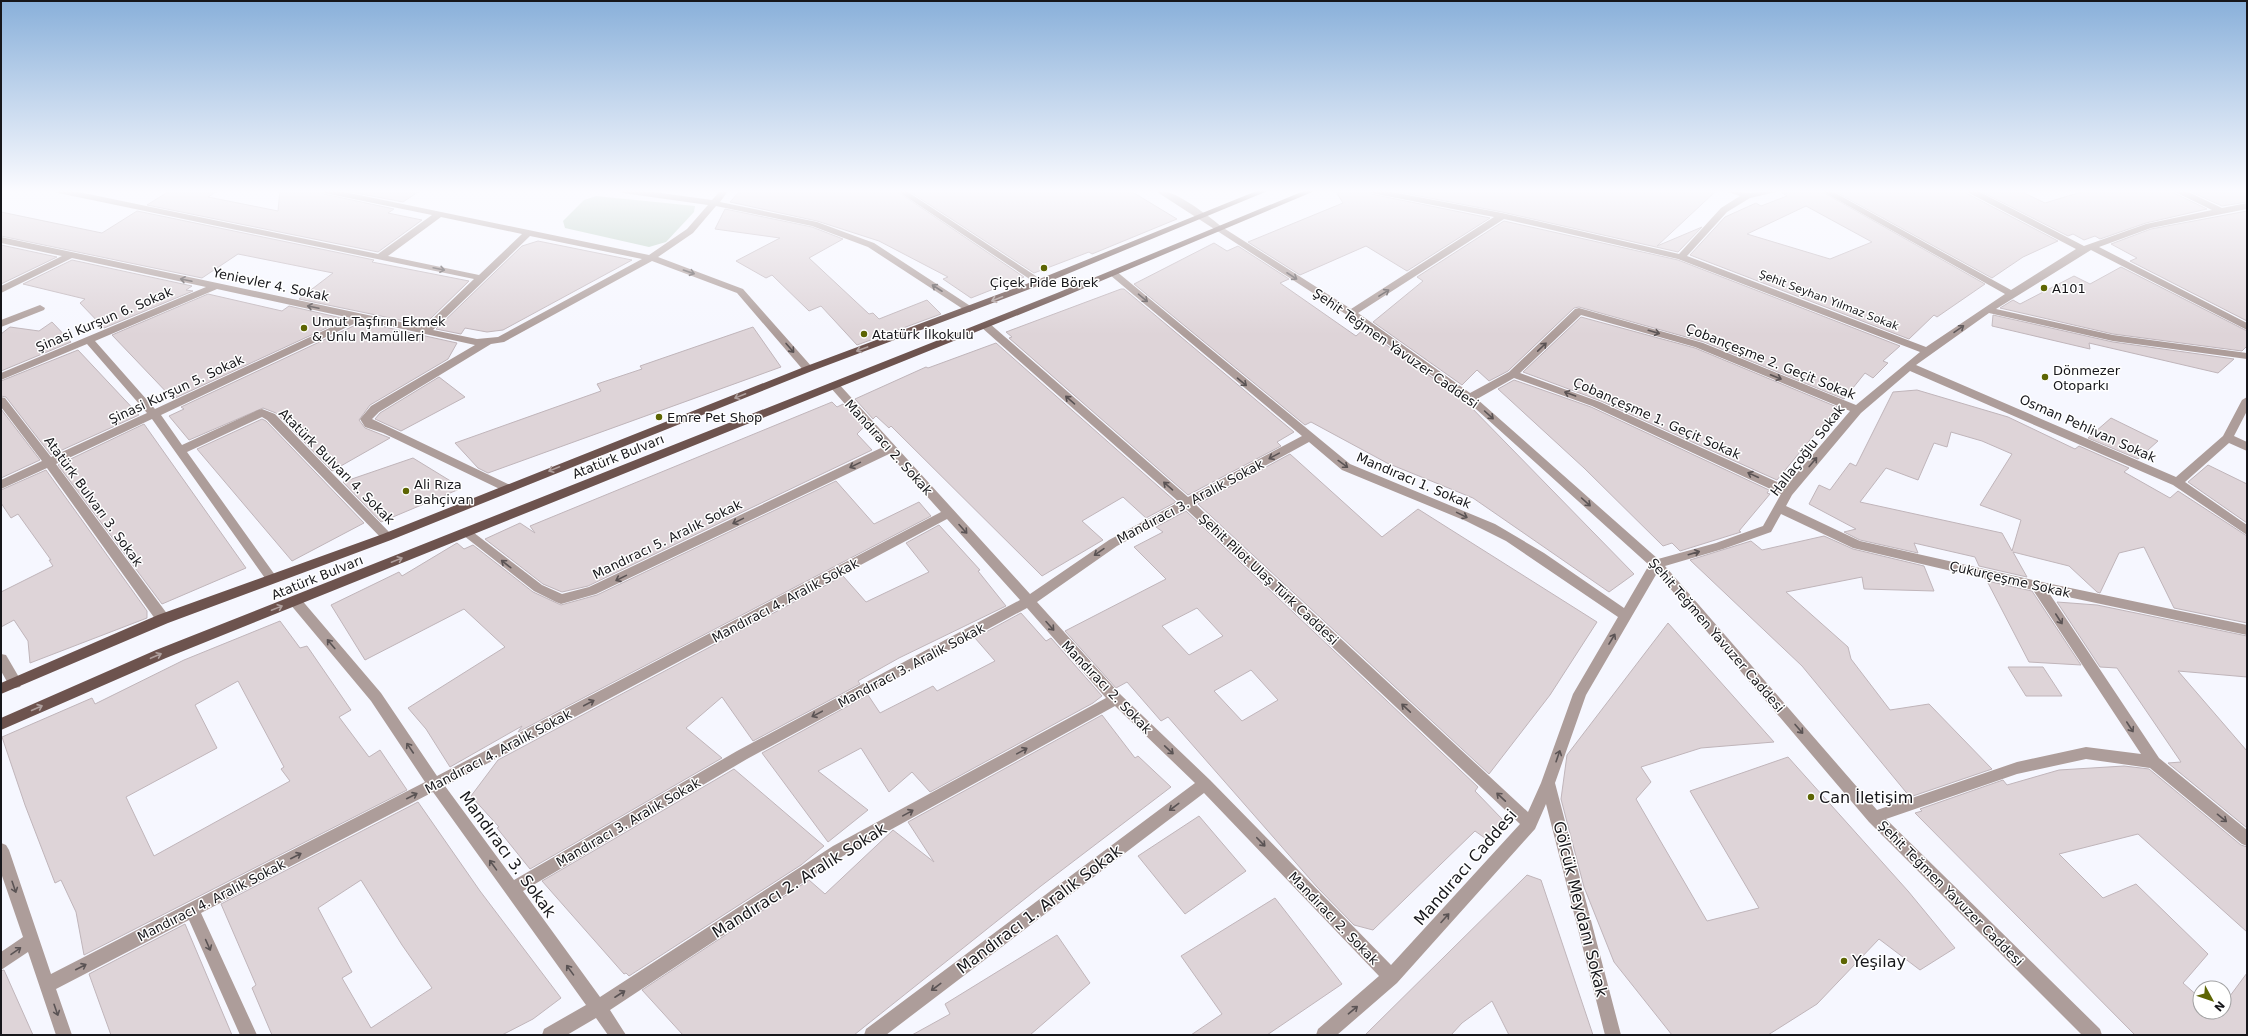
<svg xmlns="http://www.w3.org/2000/svg" width="2248" height="1036" font-family="'DejaVu Sans',sans-serif">
	<rect width="100%" height="100%" fill="#f6f7ff"/>
	<path fill="#bcd0c2" d="M596 196 695 206 694 212 666 242 649 247 565 228 563 221 584 200Z"/>
	<g fill="#ded4d8" stroke="#c0b5ba" fill-rule="evenodd">
		<path d="M171 190H219L208 197 278 211 280 190H319L324 194 394 209 388 213 422 220 378 252 147 205Z"/>
		<path d="M340 190H421L403 202Z"/>
		<path d="M741 190H895L1024 277 971 298 943 279 948 277 879 241 817 221 730 202Z"/>
		<path d="M907 190H1129L1177 219 1092 254 1089 252 1034 273Z"/>
		<path d="M1335 190H1366L1371 194 1490 218 1407 271 1366 246 1300 275 1248 242 1343 203Z"/>
		<path d="M1388 190H1717L1657 246 1702 227 1678 252 1502 212Z"/>
		<path d="M1778 190H1819L1985 284 1937 317 1934 315 1909 339 1690 255 1725 217 1756 203 1761 206 1787 196ZM1806 206 1872 242 1830 259 1747 234Z"/>
		<path d="M1832 190H1965L1966 193 2058 241 2023 257 1992 278Z"/>
		<path d="M1978 190H2018L2045 203 2088 190H2173L2174 193 2207 209 2146 223 2100 239 2095 236 2084 240 2073 234 2068 236Z"/>
		<path d="M2187 190H2247V202L2222 206Z"/>
		<path d="M725 209 812 227 843 239 809 258 869 314 873 313 879 319 927 300 941 314 857 345 821 306 809 311 772 275 766 278 736 261 780 238 715 229Z"/>
		<path d="M137 211 374 260 372 262 469 281 424 325 299 299 333 273 238 254 202 278 1 236V212L102 233Z"/>
		<path d="M2247 211V321L2130 261 2137 258 2111 244 2151 229Z"/>
		<path d="M1504 221 1678 260 1900 346 1883 361 1888 363 1873 378 1865 373 1844 399 1704 342 1579 307 1574 308 1508 371 1489 381 1477 370 1462 385 1373 322 1423 281 1417 277Z"/>
		<path d="M538 241 632 260 503 330 487 332 465 328 461 334 436 329 522 246Z"/>
		<path d="M1214 243 1227 251 1238 246 1289 279 1280 283 1356 336 1364 329 1465 401 1634 574 1609 592 1473 498 1387 463 1311 422 1305 425 1134 284Z"/>
		<path d="M1 245 57 257 1 284Z"/>
		<path d="M72 260 192 286 186 290 193 291 104 328 80 303 85 299 23 284Z"/>
		<path d="M2121 267 2247 331V346L2242 351 2113 334 2000 308 2013 300 2020 304 2074 276 2090 284Z"/>
		<path d="M1121 289H1124L1294 432 1277 442 1281 446 1188 495 1009 338 1012 337 1006 332Z"/>
		<path d="M208 294 282 311 289 306 346 319 173 399 112 335Z"/>
		<path d="M1993 315 2113 342 2234 359 2218 373 2089 343 2090 349 1992 326Z"/>
		<path d="M1581 317 1695 348 1837 407 1777 480 1601 401 1523 372Z"/>
		<path d="M52 322 71 342 1 371V334L10 327 39 331Z"/>
		<path d="M362 322 457 343 448 359 370 405 359 420 365 428 390 438 332 471 276 413 263 408 189 440 169 416 184 409 181 407Z"/>
		<path d="M753 327 781 367 488 473 478 468 455 443 601 391 597 384 642 369 640 366Z"/>
		<path d="M996 343 1176 502 1146 518 1123 497 1082 521 1103 540 1042 576 891 426 889 428 876 416 873 419 855 399 926 367 928 368Z"/>
		<path d="M78 350 139 415 51 455 6 397 1 396V381Z"/>
		<path d="M439 377 465 397 401 431 375 419 380 413Z"/>
		<path d="M1514 380 1591 407 1769 490 1767 493 1770 494 1739 531 1741 532 1680 551 1672 543 1663 546 1584 468 1498 389Z"/>
		<path d="M1917 390 2008 417 2075 449 2079 446 2129 468 2124 472 2170 498 2178 491 2247 536V623L2174 608 2144 547 2119 553 2100 593 2097 592 2069 566 2013 552 2027 577 1979 566 1975 557 1914 543 1918 553 1860 540 1844 532 1856 529 1809 504 1819 485 1830 490 1850 463 1856 466 1893 392ZM1951 432 1982 441 2012 454 1980 505 2021 520 2012 551 2002 533 1860 502 1886 468 1918 480 1934 443 1947 447Z"/>
		<path d="M832 402 837 407 843 404 864 427 857 434 872 450 588 586 562 592 543 584 485 539 520 523 535 533 530 526Z"/>
		<path d="M1 409 40 460 1 478Z"/>
		<path d="M2111 418 2158 441 2138 459 2088 438Z"/>
		<path d="M262 419 266 421 364 523 292 561 197 449Z"/>
		<path d="M144 424 246 568 162 604 58 465Z"/>
		<path d="M1290 454 1382 537 1418 509 1597 622 1550 695 1489 774 1198 504Z"/>
		<path d="M413 458 462 488 381 522 343 482Z"/>
		<path d="M2208 465 2247 484V523L2188 482Z"/>
		<path d="M46 470 147 611V618L30 663 28 641 14 620 1 627V592L53 566 49 560H51L18 514 11 518 1 503V490Z"/>
		<path d="M836 481 874 524 919 502 931 516 518 732 522 726 450 767 426 729 408 708 505 647 464 609 365 660 331 605 399 572 402 576 457 543 464 549 473 545 533 592 561 605 597 595Z"/>
		<path d="M1186 511 1478 787 1475 791 1502 819 1489 841 1475 831 1373 930 1354 925 1317 887 1168 717 1161 721 1127 682 1116 688 1065 631 1166 579 1134 547 1163 532 1156 527ZM1197 608 1223 636 1189 655 1162 626ZM1251 670 1278 700 1242 721 1214 691Z"/>
		<path d="M939 525 980 570 978 571 1006 606 899 658 858 681 860 684 753 741 722 697 686 728 722 758 530 869 497 828 499 827 471 796 498 760 843 576 866 602 929 572 906 543Z"/>
		<path d="M1824 536 1853 549 1924 566 1934 591 1864 589 1862 577 1786 592 1848 647 1851 659 1890 710 1929 704 1992 769 1910 797 1802 666 1690 560 1751 541 1762 550Z"/>
		<path d="M1987 581 2032 591 2081 665 2029 662Z"/>
		<path d="M2057 602 2097 605 2247 636V677L2178 671 2247 751V828L2168 763 2181 762 2117 668 2100 667Z"/>
		<path d="M1021 613 1046 641 1051 638 1102 696 1093 703 930 792 912 772 889 792 861 748 818 771 868 810 828 842 762 753 868 695 880 713 933 686 937 691 995 661 975 638Z"/>
		<path d="M280 621 300 648 307 646 351 710 339 717 369 757 380 750 407 790 84 955 76 912 61 880 55 883 25 805 2 737 92 698 95 704 184 660ZM238 681 284 767 281 769 290 781 154 856 126 797 217 748 195 705Z"/>
		<path d="M1668 623 1774 742 1701 748 1641 767 1651 782 1636 799 1707 921 1759 908 1690 791 1788 757 1908 891 1955 948 1920 970 1879 939 1817 1004 1768 1035H1672L1614 962 1584 887 1561 799 1567 755Z"/>
		<path d="M2008 667H2043L2062 696H2026Z"/>
		<path d="M1102 715 1135 758 1138 756 1171 787 1041 886 854 1035H683L642 990 809 880 825 894 893 830 934 862 908 822Z"/>
		<path d="M2124 766 2149 769 2241 845 2247 847V932L2138 834 2059 854 2103 898 2136 884 2208 954 2183 983 2200 998V1012H2224V1004L2247 973V1035H2135L1915 813 1922 811 1920 809 2003 780 2007 785 2059 770Z"/>
		<path d="M734 769 824 846 801 865 629 976 626 973 624 974 542 881Z"/>
		<path d="M418 802 480 891 561 998 533 1019 502 1035H272L252 988 256 985 221 904ZM361 880 402 945 432 988 371 1028 342 978 352 972 318 908Z"/>
		<path d="M1199 816 1246 871 1185 914 1138 856Z"/>
		<path d="M1527 875 1541 880 1593 1035H1509L1492 1001 1462 1023 1451 1035H1365Z"/>
		<path d="M1275 898 1342 984 1267 1035H1191L1222 1014 1181 956Z"/>
		<path d="M185 924 232 1035H111L89 974Z"/>
		<path d="M1057 935 1090 983 1030 1035H912L950 1014 945 1004Z"/>
		<path d="M4 970 33 1035H1V971Z"/>
	</g>
	<g fill="none" stroke-linecap="round" stroke-linejoin="round">
		<g fill="#ad9d9a" fill-rule="evenodd">
			<path d="M54 190H69L378 254 432 215 324 193 320 190H335L649 255 687 229 708 205 623 193 619 190H639L712 200 721 190H729L720 202 817 222 874 243 975 309 970 312 966 311 868 247 812 226 716 206 693 233 658 257 743 289 812 367 813 369 812 371H804L737 293 652 261 504 342 491 344 379 412 372 419 510 485 512 488 510 491 506 492 383 433 365 427 360 419 371 406 475 345 362 320 161 415 182 445 258 410 262 409 275 414 391 534 393 537 391 540H383L267 420 262 417 187 452 275 575 277 578 275 581H267L152 419 56 464 168 615 169 619 168 623H158L47 468 1 489V480L42 461 1 407V397L5 398 51 457 147 413 87 344 1 380V373L206 287 72 258 1 293V286L62 256 1 243V237L424 327 474 279 58 193ZM441 217 522 234 479 275 388 256ZM530 236 642 259 498 337 477 339 433 330ZM217 289 351 318 155 409 95 341Z"/>
			<path d="M896 190H905L1045 282 1043 284H1037Z"/>
			<path d="M1154 190C1172 187 1207 215 1222 227L1351 309 1494 217 1371 193 1367 190H1382L1502 213 1679 254 1721 208 1740 196 1728 192 1727 190C1734 190 1742 193 1749 193 1758 193 1767 190 1777 190L1776 192 1750 198 1727 212 1687 256 1926 347 2005 294 1820 190H1830L2011 290 2076 249 1967 192 1966 190H1976L2084 246 2146 224 2212 210 2175 192 2174 190H2184L2222 208 2247 203V209L2151 228 2099 247 2247 323V330L2091 250 1996 309 2113 335 2247 353V359L2113 341 1989 313 1916 365 2176 477 2223 436 2242 400 2247 397V411L2234 436 2247 442V451L2229 443 2185 482 2247 525V535L2173 485 1910 371 1861 413 1792 495 1786 506 1860 541 2037 581 2247 625V635L2049 593 2159 758 2247 830V846L2242 844 2150 768 2086 759 2017 774 1886 819 2100 1029 2102 1035H2082L1869 822 1657 573 1586 695 1555 783 1621 1035H1605L1546 804 1535 829 1397 983 1337 1035H1316L1318 1029 1379 976 1204 793 886 1035H864L866 1029 1195 783 1115 706 843 856 610 1010 626 1035H608L596 1018 567 1035H542L544 1029 586 1005 433 792 201 913 257 1035H240L189 920 56 989 72 1035H56L28 952 1 970V952L23 937 1 873V843L6 845 9 850 51 974 425 782 371 701 290 604 289 601 290 598H300L381 693 437 776 941 512 889 454 596 594 561 604 556 602 534 591 459 532 465 528 469 529 542 585 562 594 589 587 883 447 830 387 829 385 830 383H838L1030 594 1109 540 1179 502 981 327V323H989L1188 497 1302 436 1110 275V271H1116L1350 464 1495 524 1544 553 1624 608 1649 565 1466 400 1347 315ZM1504 219 1678 259 1920 352 1856 405 1703 343 1579 308 1575 309 1509 372 1470 393 1358 313ZM1581 315 1695 347 1850 411 1786 486 1600 402 1520 373ZM1514 378 1592 406 1781 494 1763 526 1716 543 1658 559 1477 399ZM1309 442 1342 470 1466 521 1506 541 1618 617 1573 694 1541 783 1528 812 1195 504ZM1186 509 1520 824 1391 965 1210 780 1121 695 1037 602 1117 546ZM1781 514 1853 548 2033 590 2141 754 2086 747 2017 762 1877 810 1665 566 1723 549 1771 532ZM947 519 1020 600 737 751 514 880 445 786ZM1027 608 1106 698 833 846 600 997 523 891 747 759Z"/>
			<path d="M40 305 45 308 44 310 1 327V320Z"/>
			<path d="M1 654 6 655 20 679 22 683 20 687 15 688 10 687 1 671Z"/>
		</g>
		<g fill="#6d534e" fill-rule="evenodd">
			<path d="M1259 190H1270L1043 284 812 371 391 540 168 623 1 694V683L158 615 383 534 804 367 1037 280Z"/>
			<path d="M1306 190H1317L1063 297 166 658 1 730V718L156 650 1057 293Z"/>
		</g>
	</g>
	<defs><path id="oneway-shaft" d="M-6 0H5M1.5-3L5.5 0L1.5 3" fill="none" stroke-width="1.6" stroke-linecap="round" stroke-linejoin="round"/></defs>
	<g stroke="#5a5354">
		<use href="#oneway-shaft" transform="translate(439 269) rotate(12)"/>
		<use href="#oneway-shaft" transform="translate(689 272) rotate(19)"/>
		<use href="#oneway-shaft" transform="translate(1292 276) rotate(33)"/>
		<use href="#oneway-shaft" transform="translate(186 280) rotate(-168)"/>
		<use href="#oneway-shaft" transform="translate(937 288) rotate(-147)"/>
		<use href="#oneway-shaft" transform="translate(1384 293) rotate(-32)"/>
		<use href="#oneway-shaft" transform="translate(1143 298) rotate(40)"/>
		<use href="#oneway-shaft" transform="translate(313 307) rotate(-168)"/>
		<use href="#oneway-shaft" transform="translate(1959 329) rotate(-35)"/>
		<use href="#oneway-shaft" transform="translate(1654 332) rotate(16)"/>
		<use href="#oneway-shaft" transform="translate(1542 347) rotate(-44)"/>
		<use href="#oneway-shaft" transform="translate(790 348) rotate(49)"/>
		<use href="#oneway-shaft" transform="translate(1776 377) rotate(22)"/>
		<use href="#oneway-shaft" transform="translate(1242 382) rotate(40)"/>
		<use href="#oneway-shaft" transform="translate(1570 394) rotate(-160)"/>
		<use href="#oneway-shaft" transform="translate(1070 400) rotate(-139)"/>
		<use href="#oneway-shaft" transform="translate(1489 415) rotate(42)"/>
		<use href="#oneway-shaft" transform="translate(1274 456) rotate(151)"/>
		<use href="#oneway-shaft" transform="translate(1813 462) rotate(-50)"/>
		<use href="#oneway-shaft" transform="translate(1343 464) rotate(36)"/>
		<use href="#oneway-shaft" transform="translate(855 465) rotate(154)"/>
		<use href="#oneway-shaft" transform="translate(1753 475) rotate(-155)"/>
		<use href="#oneway-shaft" transform="translate(1168 486) rotate(-139)"/>
		<use href="#oneway-shaft" transform="translate(1586 502) rotate(42)"/>
		<use href="#oneway-shaft" transform="translate(1462 515) rotate(26)"/>
		<use href="#oneway-shaft" transform="translate(738 521) rotate(154)"/>
		<use href="#oneway-shaft" transform="translate(963 529) rotate(48)"/>
		<use href="#oneway-shaft" transform="translate(1099 552) rotate(145)"/>
		<use href="#oneway-shaft" transform="translate(1694 553) rotate(-16)"/>
		<use href="#oneway-shaft" transform="translate(506 564) rotate(-142)"/>
		<use href="#oneway-shaft" transform="translate(621 578) rotate(154)"/>
		<use href="#oneway-shaft" transform="translate(2059 619) rotate(57)"/>
		<use href="#oneway-shaft" transform="translate(1050 626) rotate(48)"/>
		<use href="#oneway-shaft" transform="translate(1612 639) rotate(-59)"/>
		<use href="#oneway-shaft" transform="translate(331 644) rotate(-130)"/>
		<use href="#oneway-shaft" transform="translate(589 703) rotate(-28)"/>
		<use href="#oneway-shaft" transform="translate(1406 708) rotate(-137)"/>
		<use href="#oneway-shaft" transform="translate(817 714) rotate(152)"/>
		<use href="#oneway-shaft" transform="translate(2130 727) rotate(57)"/>
		<use href="#oneway-shaft" transform="translate(1799 729) rotate(49)"/>
		<use href="#oneway-shaft" transform="translate(410 748) rotate(-124)"/>
		<use href="#oneway-shaft" transform="translate(1169 750) rotate(43)"/>
		<use href="#oneway-shaft" transform="translate(1022 751) rotate(-29)"/>
		<use href="#oneway-shaft" transform="translate(1558 756) rotate(-71)"/>
		<use href="#oneway-shaft" transform="translate(412 796) rotate(-27)"/>
		<use href="#oneway-shaft" transform="translate(1501 797) rotate(-137)"/>
		<use href="#oneway-shaft" transform="translate(1174 807) rotate(143)"/>
		<use href="#oneway-shaft" transform="translate(908 813) rotate(-29)"/>
		<use href="#oneway-shaft" transform="translate(2222 818) rotate(39)"/>
		<use href="#oneway-shaft" transform="translate(1261 842) rotate(46)"/>
		<use href="#oneway-shaft" transform="translate(296 856) rotate(-27)"/>
		<use href="#oneway-shaft" transform="translate(493 865) rotate(-126)"/>
		<use href="#oneway-shaft" transform="translate(14 887) rotate(71)"/>
		<use href="#oneway-shaft" transform="translate(1445 918) rotate(-48)"/>
		<use href="#oneway-shaft" transform="translate(208 945) rotate(66)"/>
		<use href="#oneway-shaft" transform="translate(16 951) rotate(-35)"/>
		<use href="#oneway-shaft" transform="translate(81 967) rotate(-27)"/>
		<use href="#oneway-shaft" transform="translate(570 970) rotate(-126)"/>
		<use href="#oneway-shaft" transform="translate(936 987) rotate(143)"/>
		<use href="#oneway-shaft" transform="translate(620 994) rotate(-33)"/>
		<use href="#oneway-shaft" transform="translate(56 1010) rotate(71)"/>
		<use href="#oneway-shaft" transform="translate(1353 1010) rotate(-40)"/>
	</g>
	<g stroke="#afa09e">
		<use href="#oneway-shaft" transform="translate(997 299) rotate(159)"/>
		<use href="#oneway-shaft" transform="translate(862 349) rotate(160)"/>
		<use href="#oneway-shaft" transform="translate(740 396) rotate(158)"/>
		<use href="#oneway-shaft" transform="translate(554 469) rotate(158)"/>
		<use href="#oneway-shaft" transform="translate(397 560) rotate(-22)"/>
		<use href="#oneway-shaft" transform="translate(277 608) rotate(-22)"/>
		<use href="#oneway-shaft" transform="translate(156 656) rotate(-23)"/>
		<use href="#oneway-shaft" transform="translate(37 708) rotate(-24)"/>
	</g>
	<linearGradient id="sky" x2="0" y2="1"><stop stop-color="#89b0da"/><stop offset="0.57" stop-color="#fbfbff"/><stop offset="1" stop-color="#fbfbff" stop-opacity="0"/></linearGradient>
	<rect width="2248" height="335" fill="url(#sky)"/>
	<g fill="#5d6503" stroke="#fff" stroke-width="1.5">
		<circle cx="1044" cy="268" r="4"/>
		<circle cx="2044" cy="288" r="4"/>
		<circle cx="304" cy="328" r="4"/>
		<circle cx="864" cy="334" r="4"/>
		<circle cx="2045" cy="377" r="4"/>
		<circle cx="659" cy="417" r="4"/>
		<circle cx="406" cy="491" r="4"/>
		<circle cx="1811" cy="797" r="4"/>
		<circle cx="1844" cy="961" r="4"/>
	</g>
	<g text-anchor="middle" stroke-width="3" stroke-linejoin="round" paint-order="stroke">
		<g font-size="11" fill="#16161a" stroke="#fff">
			<text transform="translate(1829 300) rotate(21)" y="4">Şehit Seyhan Yılmaz Sokak</text>
		</g>
		<g font-size="13" fill="#16161a" stroke="#fff" text-anchor="start">
			<text x="1044" y="287" text-anchor="middle">Çiçek Pide Börek</text>
			<text x="2052" y="293">A101</text>
			<text x="312" y="326">Umut Taşfırın Ekmek<tspan x="312" dy="15">&amp; Unlu Mamülleri</tspan></text>
			<text x="872" y="339">Atatürk İlkokulu</text>
			<text x="2053" y="375">Dönmezer<tspan x="2053" dy="15">Otoparkı</tspan></text>
			<text x="667" y="422">Emre Pet Shop</text>
			<text x="414" y="489">Ali Rıza<tspan x="414" dy="15">Bahçivan</tspan></text>
		</g>
		<g font-size="13" fill="#16161a" stroke="#fff">
			<text transform="translate(271 284) rotate(12)" y="5">Yenievler 4. Sokak</text>
			<text transform="translate(104 319) rotate(-23)" y="5">Şinasi Kurşun 6. Sokak</text>
			<text transform="translate(1396 348) rotate(35)" y="5">Şehit Teğmen Yavuzer Caddesi</text>
			<text transform="translate(1771 361) rotate(22)" y="5">Çobançeşme 2. Geçit Sokak</text>
			<text transform="translate(176 389) rotate(-25)" y="5">Şinasi Kurşun 5. Sokak</text>
			<text transform="translate(1657 418) rotate(24)" y="5">Çobançeşme 1. Geçit Sokak</text>
			<text transform="translate(2088 428) rotate(24)" y="5">Osman Pehlivan Sokak</text>
			<text transform="translate(889 447) rotate(48)" y="5">Mandıracı 2. Sokak</text>
			<text transform="translate(1807 450) rotate(-52)" y="5">Hallaçoğlu Sokak</text>
			<text transform="translate(618 456) rotate(-22)" y="5">Atatürk Bulvarı</text>
			<text transform="translate(337 466) rotate(45)" y="5">Atatürk Bulvarı 4. Sokak</text>
			<text transform="translate(1414 480) rotate(23)" y="5">Mandıracı 1. Sokak</text>
			<text transform="translate(94 501) rotate(54)" y="5">Atatürk Bulvarı 3. Sokak</text>
			<text transform="translate(1190 501) rotate(-28)" y="5">Mandıracı 3. Aralık Sokak</text>
			<text transform="translate(667 539) rotate(-26)" y="5">Mandıracı 5. Aralık Sokak</text>
			<text transform="translate(317 577) rotate(-22)" y="5">Atatürk Bulvarı</text>
			<text transform="translate(1269 579) rotate(43)" y="5">Şehit Pilot Ulaş Türk Caddesi</text>
			<text transform="translate(2010 579) rotate(13)" y="5">Çukurçeşme Sokak</text>
			<text transform="translate(785 600) rotate(-28)" y="5">Mandıracı 4. Aralık Sokak</text>
			<text transform="translate(1717 635) rotate(49)" y="5">Şehit Teğmen Yavuzer Caddesi</text>
			<text transform="translate(911 665) rotate(-28)" y="5">Mandıracı 3. Aralık Sokak</text>
			<text transform="translate(1107 687) rotate(46)" y="5">Mandıracı 2. Sokak</text>
			<text transform="translate(498 751) rotate(-28)" y="5">Mandıracı 4. Aralık Sokak</text>
			<text transform="translate(628 822) rotate(-30)" y="5">Mandıracı 3. Aralık Sokak</text>
			<text transform="translate(1951 893) rotate(45)" y="5">Şehit Teğmen Yavuzer Caddesi</text>
			<text transform="translate(211 900) rotate(-27)" y="5">Mandıracı 4. Aralık Sokak</text>
			<text transform="translate(1334 918) rotate(46)" y="5">Mandıracı 2. Sokak</text>
		</g>
		<g font-size="16" fill="#16161a" stroke="#fff" text-anchor="start">
			<text x="1819" y="803">Can İletişim</text>
			<text x="1852" y="967">Yeşilay</text>
		</g>
		<g font-size="16" fill="#16161a" stroke="#fff">
			<text transform="translate(508 854) rotate(54)" y="6">Mandıracı 3. Sokak</text>
			<text transform="translate(1465 867) rotate(-49)" y="6">Mandıracı Caddesi</text>
			<text transform="translate(799 880) rotate(-32)" y="6">Mandıracı 2. Aralık Sokak</text>
			<text transform="translate(1039 909) rotate(-37)" y="6">Mandıracı 1. Aralık Sokak</text>
			<text transform="translate(1581 909) rotate(76)" y="6">Gölcük Meydanı Sokak</text>
		</g>
	</g>
	<rect width="2248" height="1036" fill="none" stroke="#16161a" stroke-width="4"/>
	<g transform="translate(2212 1000) rotate(130)"><circle r="19" fill="#ffffff" stroke="#a2a2a3"/>
	<path d="M0-3L7 15L0 10L-7 15Z" fill="#5d6503"/>
	<text y="-6" font-size="11" font-weight="bold" text-anchor="middle" fill="#16161a">N</text>
	</g>
</svg>
